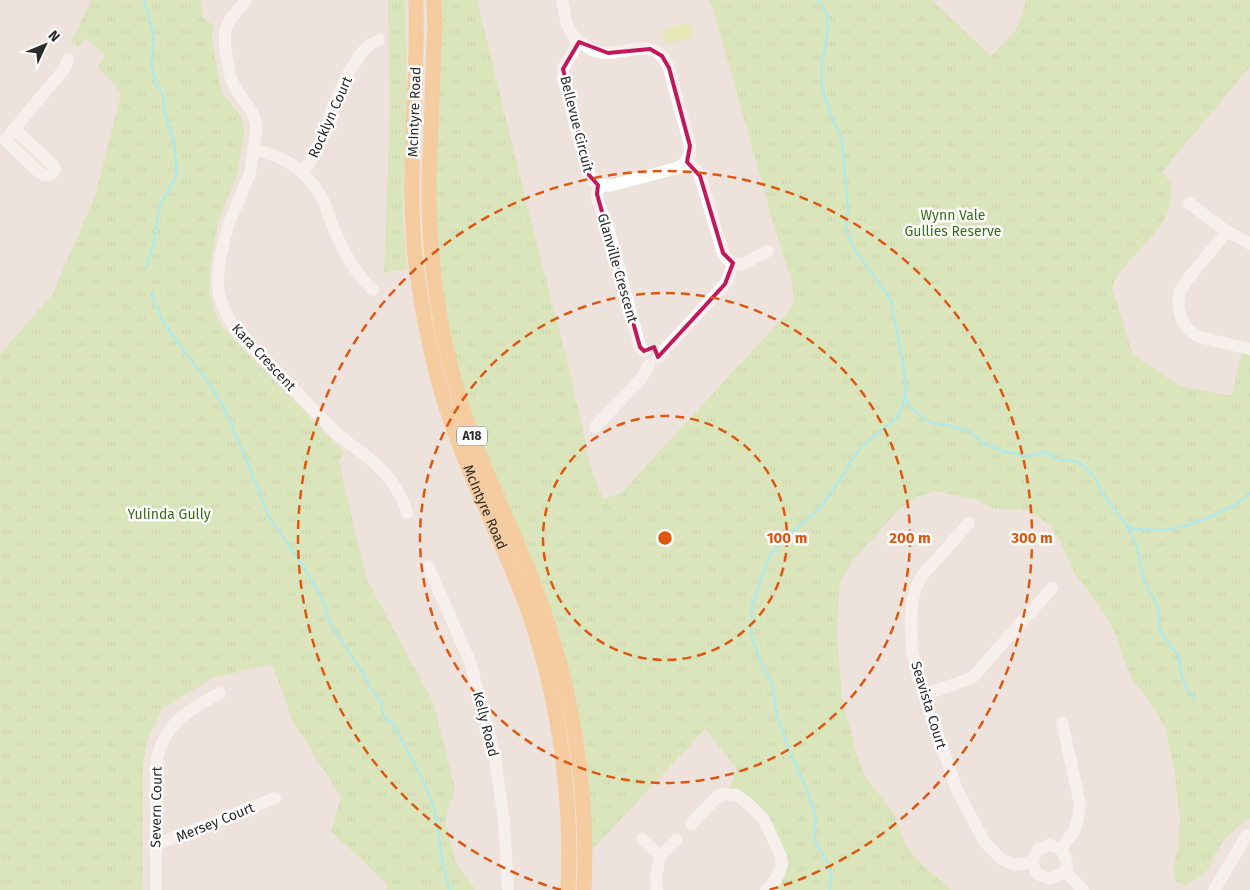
<svg xmlns="http://www.w3.org/2000/svg" width="1250" height="890" font-family="'Fira Sans',sans-serif">
	<defs>
		<pattern id="grass-tufts" width="24" height="20" patternUnits="userSpaceOnUse" patternTransform="scale(1.25)"><rect width="24" height="20" fill="#c3e894"/><path d="M3 7l-1-3M5 7V3M7 7l1-3M15 17l-1-3M17 17v-4M19 17l1-3" fill="none" stroke="#a8c780"/></pattern>
	</defs>
	<rect width="100%" height="100%" fill="#eee2dc"/>
	<g fill="url(#grass-tufts)">
		<path d="M91 0H200L204 19 213 25 212 38 221 92 242 117 244 136 237 175 218 222 210 267 209 292 214 311 222 327 344 452 339 461 366 578 433 702 455 788 445 821 456 863 476 890H386L387 884 331 831 341 797 293 722 272 664 213 678 163 708 148 738 143 765 142 890H0V354L52 295 95 196 121 94 114 83 97 67 106 56 86 38 77 47 71 43Z"/>
		<path d="M388 0H405L407 100 403 215 407 269 384 273 390 107Z"/>
		<path d="M434 0H477L529 213 570 372 586 443 589 463 603 499 620 494 790 310 794 299 791 279 777 236 713 9 709 0H932L991 56 1016 30 1026 0H1250V67L1175 156 1162 173C1164 175 1166 177 1168 179 1177 193 1168 215 1160 227L1117 275 1112 288 1132 352 1139 359 1178 385 1224 395H1232L1243 348 1250 349V818L1237 827 1226 838 1219 847 1206 872 1185 886 1175 881 1173 871 1179 842 1180 816 1176 789 1175 772 1165 728 1146 696 1132 679 1122 655 1115 633 1107 617 1073 571 1061 543 1051 527 1040 518 1027 511 992 508 975 499 934 491 918 497 898 510 852 562 841 581 839 591 837 634 842 696 855 749 863 772 868 780 890 808 896 817 905 843 916 859 951 890H766L782 865 764 820 727 794 737 769 705 729 585 858 564 682 482 463 435 287Z"/>
	</g>
	<path fill="#dcf08f" d="M689 22 693 37 667 45 662 30Z"/>
	<g fill="none" stroke-linecap="round" stroke-linejoin="round">
		<g stroke="#67f0f7" stroke-width="2.5">
			<path d="M144 0 153 32V51L151 65 157 86 163 94 164 111 174 141 177 172 172 185 160 205 154 242 146 268"/>
			<path d="M818 0 822 5 827 14 828 27 825 48 822 58V87L834 123 842 139 848 211 845 220 848 235 855 250 891 300 906 381 905 396 910 407 922 417 932 423 946 425 969 431 983 443 1006 452 1026 456 1046 452 1055 458 1061 460 1077 461 1087 469 1096 479 1100 490 1126 525 1137 546 1144 581 1158 606 1159 625 1162 635 1178 655 1183 680 1194 700"/>
			<path d="M152 292 155 304 164 323 179 344 209 383 225 410 249 466 268 515 301 563 319 593 325 605 327 616 337 634 365 676 370 687 382 703V711L385 717 397 729 400 737 422 778C425 789 431 797 434 808 440 835 440 863 450 890"/>
			<path d="M1127 525 1133 529 1167 530 1184 526 1200 521 1237 504 1250 493"/>
			<path d="M830 890 831 875 827 862 815 841 814 833 816 819 812 805 808 792 790 752 777 716 772 684 759 658 751 634 752 605 769 557 782 541 819 509 842 477 855 455 868 441 898 417 905 396"/>
		</g>
		<g stroke="#fff" stroke-width="12">
			<path d="M246 0 229 21 225 31V48L231 79 237 91 253 113 256 125V132L250 173 229 223C223 242 215 275 219 294 226 327 255 350 278 373 297 393 317 413 336 433 344 440 353 446 361 452 383 468 400 488 407 513"/>
			<path d="M562 0C564 9 565 22 570 30 572 36 578 41 583 44 590 50 599 53 608 53 633 52 656 36 669 68L690 146C691 156 686 164 677 168L613 185C600 187 591 183 587 170L563 78V69L565 65 579 42"/>
			<path d="M10 134 65 68 68 59"/>
			<path d="M5 140 40 173C46 177 52 176 55 169L53 165 14 129"/>
			<path d="M254 149C264 152 275 155 284 160 301 168 316 186 324 202 336 235 347 266 373 290"/>
			<path d="M303 174 324 135 333 105 350 70 362 52 371 44 379 40"/>
			<path d="M599 185 597 194V199L608 228 640 347 644 351"/>
			<path d="M1189 203 1222 228 1250 244"/>
			<path d="M1227 231 1187 280 1180 291 1178 303 1180 313 1182 320 1189 330 1199 337 1250 349"/>
			<path d="M733 263 741 265 768 251"/>
			<path d="M658 357 725 284 728 279 733 263 726 258 723 253 700 176 697 170 686 161"/>
			<path d="M595 427 641 379 649 365"/>
			<path d="M969 523 921 577 915 590 912 603 911 617 912 651 924 695 957 790 984 841 1001 859 1015 865 1032 862"/>
			<path d="M428 566 470 662 494 751 504 821 508 890"/>
			<path d="M924 695 972 678 1052 588"/>
			<path d="M691 824 719 795 727 794 737 795 750 805 764 820 781 856 782 865 779 873 775 881 766 890"/>
			<path d="M642 839 660 856"/>
			<path d="M155 845 275 798"/>
			<path d="M1050 845 1062 850C1070 869 1069 872 1050 879L1037 874 1032 862 1038 849Z"/>
			<path d="M1061 848 1075 830 1078 817 1080 804 1062 722"/>
			<path d="M1065 871 1083 890"/>
			<path d="M156 890V767C160 726 187 711 220 693"/>
			<path d="M657 890 656 877 660 856 677 840"/>
			<path d="M1214 890 1247 835"/>
		</g>
		<g stroke="#fbb154" stroke-width="15">
			<path id="s1" d="M416 0C418 66 411 132 412 197 412 260 423 322 439 383 458 453 491 517 518 584 556 678 573 789 568 890"/>
			<path d="M434 0 435 27C433 53 433 78 432 103 430 151 427 198 431 246 435 299 445 352 461 403 479 463 508 518 531 576 570 676 589 783 584 890"/>
		</g>
	</g>
	<path d="M0 0H1250V890H0ZM579 42 608 53 650 49 662 56 669 68 690 146 687 162 700 176 723 253 733 263 725 284 658 357 654 347 644 351 640 347 597 194 598 185 589 175 563 69Z" fill="#eee2dc" fill-opacity=".55" fill-rule="evenodd"/>
	<path fill="none" stroke="#c2185b" stroke-width="4" stroke-linejoin="round" d="M579 42 608 53 650 49 662 56 669 68 690 146 687 162 700 176 723 253 733 263 725 284 658 357 654 347 644 351 640 347 597 194 598 185 589 175 563 69Z"/>
	<g fill="none" stroke="#df570e" stroke-width="2.5" stroke-dasharray="9 6">
		<circle cx="665" cy="538" r="122"/>
		<circle cx="665" cy="538" r="245"/>
		<path d="M561 890A367 367 0 1 1 769 890"/>
	</g>
	<g text-anchor="middle" stroke-width="5" stroke-linejoin="round" paint-order="stroke">
		<rect fill="#fff" stroke="#6b6b6b" stroke-width="1" x="457" y="426.5" width="30" height="19" rx="4"/>
		<g font-size="12" font-weight="bold" fill="#2b2b2b">
			<text x="472" y="440">A18</text>
		</g>
		<g font-size="14" fill="#2b2b2b" stroke="#fff">
			<text transform="translate(414 112) rotate(-88)" y="5">McIntyre Road</text>
			<text transform="translate(330 117) rotate(-66)" y="5">Rocklyn Court</text>
			<text transform="translate(577 124) rotate(76)" y="5">Bellevue Circuit</text>
			<text transform="translate(618 268) rotate(74)" y="5">Glanville Crescent</text>
			<text transform="translate(264 357) rotate(47)" y="5">Kara Crescent</text>
			<text dy="5" stroke="none"><textPath href="#s1" startOffset="518">McIntyre Road</textPath></text>
			<text transform="translate(929 705) rotate(73)" y="5">Seavista Court</text>
			<text transform="translate(486 724) rotate(76)" y="5">Kelly Road</text>
			<text transform="translate(156 807) rotate(-89)" y="5">Severn Court</text>
			<text transform="translate(215 822) rotate(-22)" y="5">Mersey Court</text>
		</g>
		<g font-size="14" fill="#3a6e15" stroke="#fff">
			<text x="953" y="220">Wynn Vale<tspan x="953" dy="16">Gullies Reserve</tspan></text>
			<text x="169" y="519">Yulinda Gully</text>
		</g>
	</g>
	<circle cx="665" cy="538" r="8" fill="#df570e" stroke="#fff" stroke-width="2.5"/>
	<g font-size="15" text-anchor="middle" font-weight="bold" fill="#df570e" stroke="#fff" stroke-width="5" stroke-linejoin="round" paint-order="stroke">
		<text x="787" y="543">100 m</text>
		<text x="910" y="543">200 m</text>
		<text x="1032" y="543">300 m</text>
	</g>
	<g transform="translate(45 45) rotate(46)" stroke="#ffffff" stroke-width="4" paint-order="stroke">
	<path d="M0-4L9 19L0 12L-9 19Z" fill="#2b2b2b"/>
	<text y="-8" font-size="14" font-weight="bold" text-anchor="middle" fill="#2b2b2b">N</text>
	</g>
</svg>
